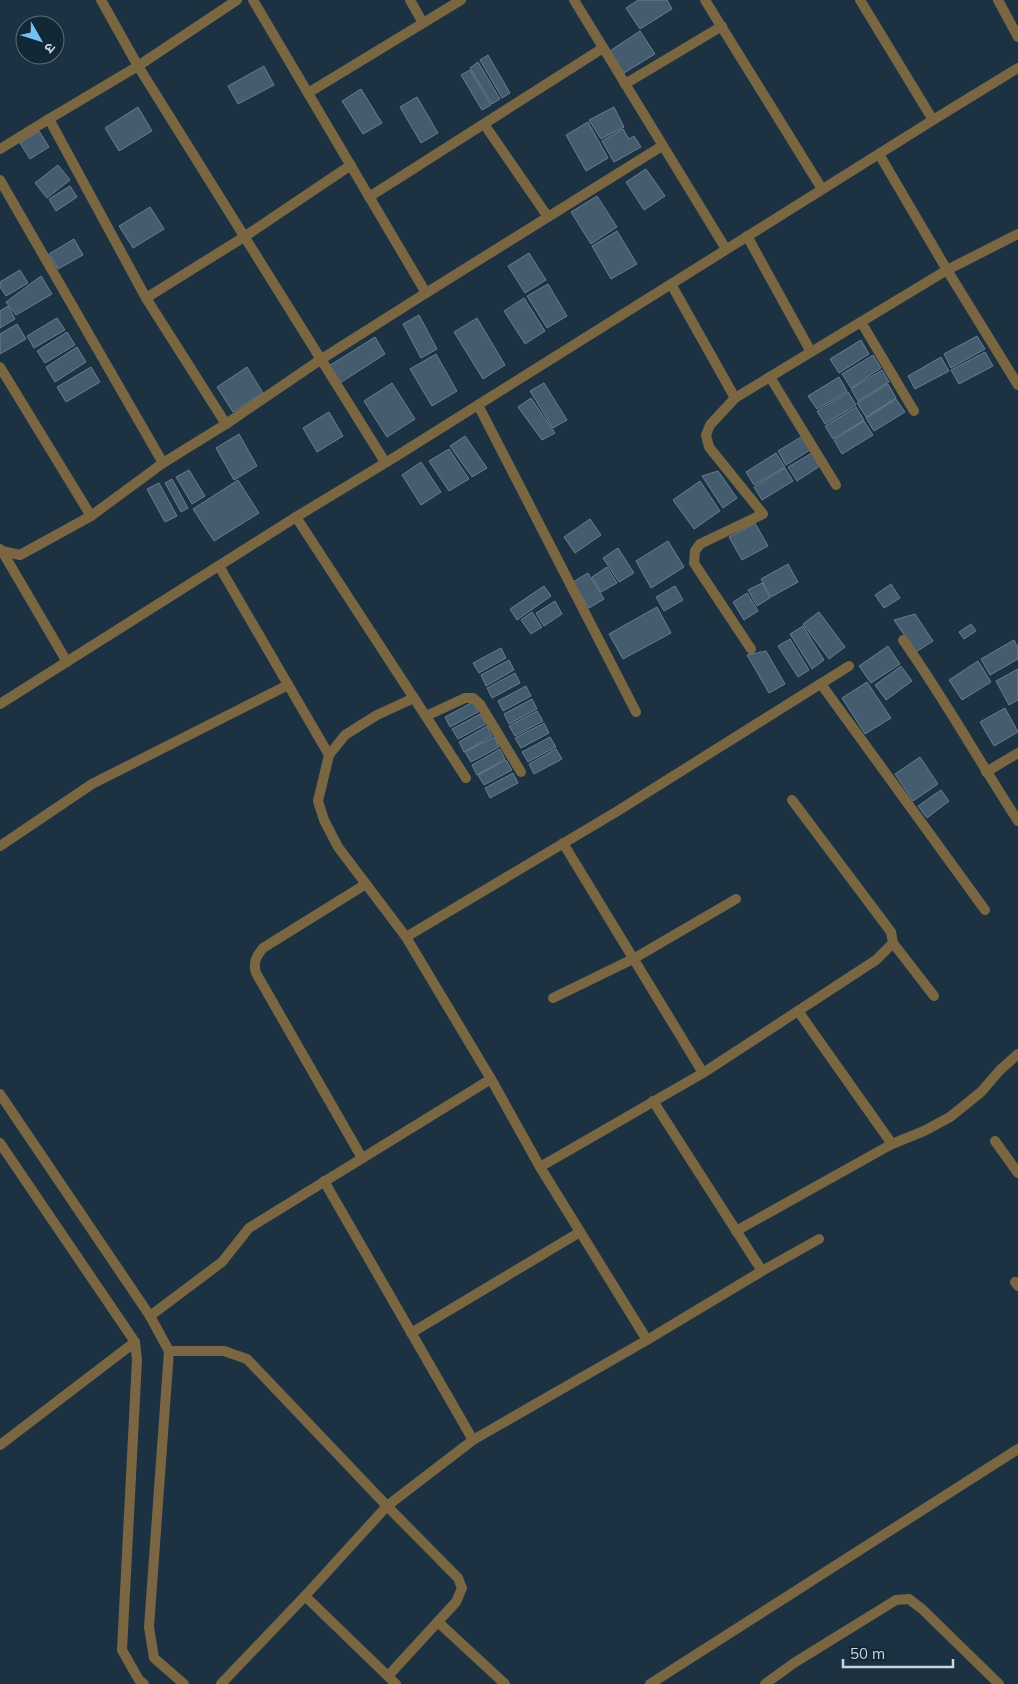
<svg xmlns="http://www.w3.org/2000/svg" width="1018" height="1684" font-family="Mulish,'Noto Sans Devanagari',sans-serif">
	<rect width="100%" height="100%" fill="#1c3242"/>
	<g fill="#455c6e" stroke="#667e90">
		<path d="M638 0H667L672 9 640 29 626 8Z"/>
		<path d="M640 31 655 54 624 73 610 51Z"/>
		<path d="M488 55 510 93 502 98 480 60Z"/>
		<path d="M478 62 500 99 492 104 470 68Z"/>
		<path d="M264 66 274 85 238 104 228 86Z"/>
		<path d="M470 70 491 105 482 110 461 75Z"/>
		<path d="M361 89 382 123 363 134 342 101Z"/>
		<path d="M417 97 438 133 421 143 400 107Z"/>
		<path d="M138 107 152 131 119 151 105 128Z"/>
		<path d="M614 107 624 127 601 139 589 120Z"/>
		<path d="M588 122 608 158 586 171 566 135Z"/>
		<path d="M623 129 629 139 634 136 641 147 614 162 602 141Z"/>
		<path d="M39 131 49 147 30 159 20 143Z"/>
		<path d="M58 165 70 180 47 198 35 183Z"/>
		<path d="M646 169 665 196 644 210 626 182Z"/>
		<path d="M70 186 77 197 56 211 49 199Z"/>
		<path d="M597 196 617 227 591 244 571 212Z"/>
		<path d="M150 207 164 229 133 248 119 226Z"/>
		<path d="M617 231 637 264 611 279 592 246Z"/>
		<path d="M74 239 83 255 58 269 49 254Z"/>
		<path d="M529 253 546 280 525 293 508 266Z"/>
		<path d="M20 270 28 283 6 296 0 287V282Z"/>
		<path d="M41 276 52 294 16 315 6 302Z"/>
		<path d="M548 284 567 316 547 328 527 296Z"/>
		<path d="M524 298 545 331 525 344 504 311Z"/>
		<path d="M8 306 15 319 0 328V311Z"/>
		<path d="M419 315 437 349 421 358 403 324Z"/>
		<path d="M57 318 65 330 34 348 27 336Z"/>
		<path d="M477 318 505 365 483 379 454 332Z"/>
		<path d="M17 324 26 339 0 354V334Z"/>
		<path d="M67 332 75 345 45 363 37 351Z"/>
		<path d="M977 336 985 349 951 368 944 354Z"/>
		<path d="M375 337 385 354 340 383 329 366Z"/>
		<path d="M861 340 869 354 839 373 830 359Z"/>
		<path d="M77 347 86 362 55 382 46 367Z"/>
		<path d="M985 352 993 366 959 384 951 370Z"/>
		<path d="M436 354 457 391 432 406 410 369Z"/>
		<path d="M873 355 881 368 851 388 842 374Z"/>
		<path d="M941 357 949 371 915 389 908 376Z"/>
		<path d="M91 367 100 382 66 402 57 387Z"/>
		<path d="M247 367 263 393 233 412 217 387Z"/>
		<path d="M882 370 889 382 858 401 851 389Z"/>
		<path d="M839 377 847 391 817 409 808 396Z"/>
		<path d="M392 383 415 419 387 437 364 401Z"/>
		<path d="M544 383 567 420 553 428 530 391Z"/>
		<path d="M888 384 896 398 866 417 857 403Z"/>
		<path d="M848 392 856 405 825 424 817 411Z"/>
		<path d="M531 398 555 433 542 440 518 407Z"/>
		<path d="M896 399 905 412 874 431 866 418Z"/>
		<path d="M856 407 864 420 833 439 825 426Z"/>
		<path d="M329 412 343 436 317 452 303 428Z"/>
		<path d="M864 421 873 435 842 454 834 440Z"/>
		<path d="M239 434 257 466 234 480 216 448Z"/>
		<path d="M465 436 487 468 472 477 450 446Z"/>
		<path d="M801 437 810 450 786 465 778 451Z"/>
		<path d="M449 449 469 479 449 491 429 461Z"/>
		<path d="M776 453 785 467 754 485 746 472Z"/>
		<path d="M812 453 820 466 797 481 788 467Z"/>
		<path d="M421 462 441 492 421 505 402 475Z"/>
		<path d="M785 468 793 481 762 500 754 487Z"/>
		<path d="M189 470 205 496 192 504 176 477Z"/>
		<path d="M718 471 737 498 723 508 702 476Z"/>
		<path d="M172 479 188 508 181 512 165 483Z"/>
		<path d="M238 480 259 513 214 541 193 509Z"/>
		<path d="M700 481 720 511 694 529 673 500Z"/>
		<path d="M159 483 177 516 165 522 147 489Z"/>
		<path d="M590 519 601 535 575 553 564 537Z"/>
		<path d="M755 523 768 546 742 560 729 537Z"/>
		<path d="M668 541 684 567 651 588 636 561Z"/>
		<path d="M618 548 634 573 619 582 603 558Z"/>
		<path d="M788 564 798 582 771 597 761 579Z"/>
		<path d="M607 567 617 583 601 592 592 577Z"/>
		<path d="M588 573 604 599 589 608 573 582Z"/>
		<path d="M762 583 770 598 757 606 748 590Z"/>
		<path d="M891 584 900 598 884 608 875 595Z"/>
		<path d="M544 586 551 596 517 620 510 609Z"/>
		<path d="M675 586 683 600 664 611 656 597Z"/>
		<path d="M747 593 758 611 744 620 733 602Z"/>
		<path d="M555 601 562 614 544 626 536 613Z"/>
		<path d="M657 607 671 633 623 659 609 634Z"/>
		<path d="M532 612 542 627 531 634 521 620Z"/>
		<path d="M819 612 845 647 829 659 803 624Z"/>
		<path d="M915 614 933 641 916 652 894 620Z"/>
		<path d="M971 624 976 631 964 639 959 632Z"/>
		<path d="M803 626 824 660 812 669 790 634Z"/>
		<path d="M790 639 809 670 798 677 778 646Z"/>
		<path d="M1014 640 1018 648V659L990 675 981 659Z"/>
		<path d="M888 646 900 664 871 683 859 666Z"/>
		<path d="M501 648 506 658 479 673 473 663Z"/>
		<path d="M766 651 785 684 769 693 747 655Z"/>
		<path d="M509 660 514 670 486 686 481 675Z"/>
		<path d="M978 661 991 682 962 700 949 680Z"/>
		<path d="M901 666 912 681 886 700 875 685Z"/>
		<path d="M1018 669V700L1009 705 996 681Z"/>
		<path d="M515 673 520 683 492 698 487 688Z"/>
		<path d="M867 682 891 718 865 734 842 698Z"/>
		<path d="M526 686 531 696 503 711 498 701Z"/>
		<path d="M532 699 537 709 509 724 504 714Z"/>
		<path d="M473 702 478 712 450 727 445 717Z"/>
		<path d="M1005 708 1018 732 994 746 980 722Z"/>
		<path d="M537 711 543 721 515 736 509 726Z"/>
		<path d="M480 714 486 724 458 739 452 729Z"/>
		<path d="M544 723 549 733 521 748 515 738Z"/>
		<path d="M487 726 492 736 464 752 459 742Z"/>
		<path d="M494 737 499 747 471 762 465 752Z"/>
		<path d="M550 737 556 747 528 762 522 752Z"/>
		<path d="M500 749 505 759 477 775 472 765Z"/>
		<path d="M556 749 562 759 534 774 529 764Z"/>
		<path d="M920 757 938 784 913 801 895 774Z"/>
		<path d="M506 760 512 770 484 785 478 775Z"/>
		<path d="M513 773 518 783 490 798 485 788Z"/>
		<path d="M941 790 949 801 927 818 918 806Z"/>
	</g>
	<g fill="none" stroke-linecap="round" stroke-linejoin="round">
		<g stroke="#7a6742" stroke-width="10">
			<path d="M101 0 138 66 385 462"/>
			<path d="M253 0 426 293 662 146"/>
			<path d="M410 0 423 23"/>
			<path d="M574 0 726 249"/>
			<path d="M705 0 822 189"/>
			<path d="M860 0 933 120"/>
			<path d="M998 0 1018 37"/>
			<path d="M625 84 722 26"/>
			<path d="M308 93 461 0"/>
			<path d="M49 119 138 66 237 0"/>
			<path d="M484 124 548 217"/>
			<path d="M0 149 49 119 146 298 226 424"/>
			<path d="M879 154 947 270 1018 385"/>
			<path d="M0 180 163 463 226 424 320 360 426 293"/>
			<path d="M369 197 603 48"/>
			<path d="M747 236 811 352"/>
			<path d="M671 284 735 398 947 270 1018 234"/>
			<path d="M146 298 244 237 351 165"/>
			<path d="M861 322 914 411"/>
			<path d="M0 367 91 516 163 463"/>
			<path d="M770 377 836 485"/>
			<path d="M735 398 710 425 706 435 709 447 763 514 700 544 695 551 694 563 751 649"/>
			<path d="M478 405 636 712"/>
			<path d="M296 517 466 778"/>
			<path d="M0 549 2 551 20 555 91 516"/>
			<path d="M2 551 67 662"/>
			<path d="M219 566 329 755"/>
			<path d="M903 640C944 698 979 761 1018 821"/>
			<path d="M821 684 985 910"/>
			<path d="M414 698 377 715 345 735 329 755 318 801 324 820 338 847 406 937 616 812 849 666"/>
			<path d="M0 704 296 517 395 457 933 120 1018 68"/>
			<path d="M426 716 465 698H473L480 704 521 772"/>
			<path d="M986 772 1018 753"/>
			<path d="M0 846 92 784 288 685"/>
			<path d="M406 937 491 1079 540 1167 703 1073 563 843"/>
			<path d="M893 943 934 996"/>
			<path d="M553 998 633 959 736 899"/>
			<path d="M798 1011 892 1144"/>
			<path d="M703 1073 876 960 893 943 891 932 792 800"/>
			<path d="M995 1141 1018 1173"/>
			<path d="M362 1158 256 973C253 962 256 957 263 948L366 884"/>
			<path d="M540 1167 647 1340"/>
			<path d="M324 1181 473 1440"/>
			<path d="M736 1231 892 1144 924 1131 950 1117 981 1092 1000 1070 1018 1054"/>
			<path d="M762 1271 819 1239"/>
			<path d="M1015 1282 1018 1286"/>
			<path d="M150 1316 222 1262 249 1228 491 1079"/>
			<path d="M411 1333 580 1232"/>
			<path d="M169 1351H224L247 1359 387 1506 458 1578 462 1588 456 1602 388 1676"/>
			<path d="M0 1445 135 1342"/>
			<path d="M305 1596 396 1684"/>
			<path d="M438 1622 505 1684"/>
			<path d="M221 1684 305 1596 387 1506 473 1440 647 1340 762 1271 653 1101"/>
			<path d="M650 1684 1018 1449"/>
			<path d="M765 1684 794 1663 896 1600 909 1599 922 1609 999 1684"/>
		</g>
		<g stroke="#7a6742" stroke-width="10">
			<path d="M0 1094 150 1316 169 1351 149 1627 154 1658 184 1684"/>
			<path d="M0 1143 135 1342 137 1360 122 1650 139 1680 144 1684"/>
		</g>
	</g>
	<g transform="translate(40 40) rotate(129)"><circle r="24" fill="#122837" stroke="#5b6e7b"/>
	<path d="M0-4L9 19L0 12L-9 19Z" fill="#73c1f5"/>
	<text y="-8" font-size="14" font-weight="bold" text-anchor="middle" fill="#c9d6e0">उ</text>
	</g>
	<path d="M843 1659v8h110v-8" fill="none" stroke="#c9d6e0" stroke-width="2.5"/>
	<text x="850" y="1659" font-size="15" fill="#c9d6e0" stroke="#122837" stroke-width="4" paint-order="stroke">50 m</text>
</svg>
